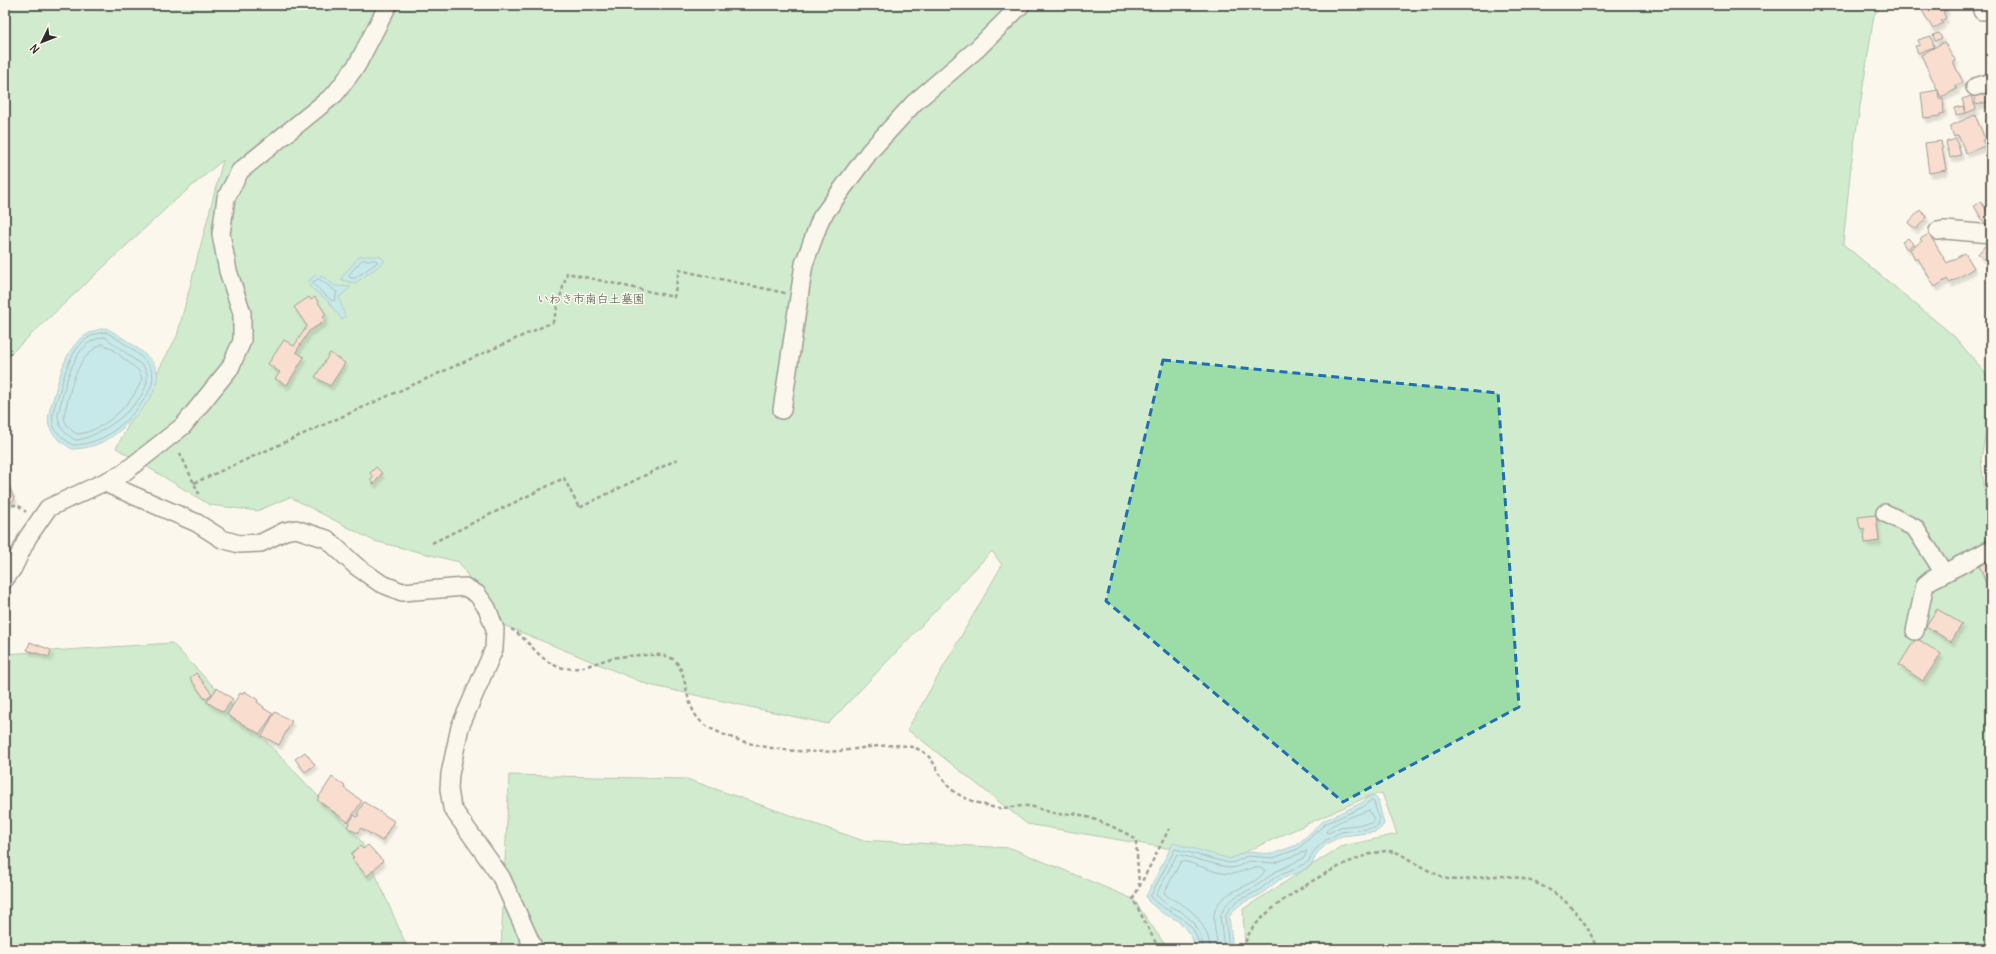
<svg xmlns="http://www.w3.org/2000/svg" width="1996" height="954" font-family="Delius,'Klee One',sans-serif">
	<defs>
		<filter id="shadow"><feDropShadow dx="2.5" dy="4.5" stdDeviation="1" flood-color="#0004"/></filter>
	</defs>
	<rect width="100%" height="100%" fill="#fbf7ec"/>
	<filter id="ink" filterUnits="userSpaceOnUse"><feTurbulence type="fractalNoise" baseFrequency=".025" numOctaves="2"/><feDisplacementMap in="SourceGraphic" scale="8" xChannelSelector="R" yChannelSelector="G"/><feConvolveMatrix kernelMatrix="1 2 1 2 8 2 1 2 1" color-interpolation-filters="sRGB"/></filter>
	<g filter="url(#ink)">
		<g fill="#9cdca6" stroke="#648468">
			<path d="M5 5H1883L1874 15 1851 165 1843 244 1954 336 1991 380V405L1981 459 1991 550V949H1245L1243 909 1340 847 1397 834 1382 793 1369 796 1230 859 1027 824 919 738 907 730 1002 565 992 551 828 724 649 685 496 622 459 562 374 541 290 497 257 511 210 505 116 448 177 336 223 160 172 203 5 359Z"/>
			<path d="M172 643 361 841 408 949H5V654Z"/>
			<path d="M509 775 687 779 861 840 1011 848 1133 899 1168 949H501Z"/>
		</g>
		<g fill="#89d8e5" stroke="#63939b">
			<path d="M360 256H380L385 261 357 282 354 283 342 280V277Z"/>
			<path d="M316 275 325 278 335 286 351 287 339 297 345 317 342 320 328 301 310 287 309 280Z"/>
			<path d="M106 328C119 335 150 354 156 368 166 392 127 426 110 438 99 445 85 449 72 449 64 444 52 436 49 426 46 416 52 404 54 396 63 364 69 334 106 328Z"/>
			<path d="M1369 796H1374L1378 800 1384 824 1381 828 1376 832 1342 836 1328 843 1317 853 1312 864 1302 871 1279 880 1260 895 1242 903 1233 911 1229 917 1233 949H1196L1191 936 1179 921 1162 913 1148 901 1146 896 1173 843 1230 859 1246 852 1272 854 1297 845 1323 821 1363 802Z"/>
		</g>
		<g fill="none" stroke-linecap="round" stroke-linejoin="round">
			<g stroke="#517075" stroke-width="1">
				<path d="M362 260H376L378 262 355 278H350L349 275Z"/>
				<path d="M319 279 337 292 335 300 332 301 313 284V282Z"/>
				<path d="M106 332C118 339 145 356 151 369 162 390 122 427 106 436 96 441 85 445 73 445 66 441 54 432 53 423 51 414 56 402 59 393 66 369 74 334 106 332Z"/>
				<path d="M105 337 144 367C162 394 99 440 75 440 64 433 58 427 58 414 65 389 72 339 105 337Z"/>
				<path d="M102 344 111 348 139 371 142 379C133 403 104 432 77 434 69 429 64 424 64 415 72 386 74 359 102 344Z"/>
				<path d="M1369 810 1374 820 1373 823 1340 827 1329 833 1326 832C1329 823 1360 814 1369 810Z"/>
				<path d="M1199 949C1197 916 1167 915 1150 897L1175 849 1229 863 1235 862 1247 856 1273 858 1298 849 1325 824 1365 806 1371 800 1374 802 1379 819 1378 826 1374 828 1341 832 1326 840 1314 851 1308 862 1291 871 1277 876 1258 891 1237 901 1230 908 1225 916 1229 949"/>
				<path d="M1204 949 1199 932 1194 923 1181 911 1168 906 1156 895 1177 854 1230 868 1237 867 1248 861 1274 863 1307 851 1304 858 1275 872 1255 887 1235 897 1226 905 1220 916 1224 949"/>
				<path d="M1210 949C1210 933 1197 913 1183 905 1175 900 1170 899 1164 893L1181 861C1197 863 1212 873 1229 874 1243 874 1252 863 1265 870 1257 889 1219 887 1214 914 1213 925 1217 938 1218 949"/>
			</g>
		</g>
		<g fill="#f6bfaa" stroke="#2b2b2b" filter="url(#shadow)">
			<path d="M1919 5H1944L1947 10 1943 12 1946 18 1941 21 1943 23 1933 29Z"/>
			<path d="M1939 33 1942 38 1935 41 1933 35Z"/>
			<path d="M1931 36 1934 47 1918 53 1915 46 1920 45 1918 40Z"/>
			<path d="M1944 42 1956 61 1953 62 1963 82 1955 86 1957 89 1941 97 1921 55Z"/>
			<path d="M1991 60V71L1988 61Z"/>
			<path d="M1990 89 1991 101 1976 105 1973 94Z"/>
			<path d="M1938 90 1939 99 1943 98 1944 113 1940 114V116L1924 118 1921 93Z"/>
			<path d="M1971 96 1976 109 1966 113 1962 99Z"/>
			<path d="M1963 106 1965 113 1956 115 1955 108Z"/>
			<path d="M1975 115 1985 139 1982 140 1985 146 1966 153 1958 135 1954 137 1950 126Z"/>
			<path d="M1956 139 1961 155 1950 158 1946 142Z"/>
			<path d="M1941 141 1946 170 1929 173 1925 143Z"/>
			<path d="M1981 202 1991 217V224L1987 227 1974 206Z"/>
			<path d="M1920 210 1927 217 1916 229 1908 223Z"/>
			<path d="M1929 234 1947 263 1965 253 1974 268 1950 283 1947 279 1935 287 1917 257 1915 259 1910 249 1922 241 1920 239Z"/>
			<path d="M1908 238 1913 244 1907 249 1902 242Z"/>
			<path d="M1989 241 1991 243 1990 264 1978 254Z"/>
			<path d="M309 297 311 300 315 297 326 315 323 317 325 321 309 331 296 352 304 357 287 385 275 379 280 372 268 364 284 340 294 346 307 326 294 307Z"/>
			<path d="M330 353 345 363 330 386 315 377Z"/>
			<path d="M376 467 382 473 374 484 370 480 373 477 370 473Z"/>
			<path d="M5 483H7L15 500 9 503 5 494Z"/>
			<path d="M1876 515 1879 541 1865 543 1864 529 1860 528 1858 517Z"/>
			<path d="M1987 559 1988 564 1991 563 1990 594 1978 562Z"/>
			<path d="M1937 609 1962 624 1951 642 1926 626Z"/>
			<path d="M1916 638 1941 654 1923 681 1899 665Z"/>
			<path d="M30 642 51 650 49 657 27 650Z"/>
			<path d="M196 673 212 694 205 699 190 678Z"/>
			<path d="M217 688 233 699 223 712 207 702Z"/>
			<path d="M244 691 258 700 257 702 264 707 263 708 273 714 260 734 227 715 240 693 242 694Z"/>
			<path d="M275 712 292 721 279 745 262 736Z"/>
			<path d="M305 752 315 765 305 772 295 759Z"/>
			<path d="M332 777 345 786 344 788 362 801 348 822 317 800Z"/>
			<path d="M364 802 394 821 382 841 361 828 357 833 347 827 354 815 357 817 359 815 357 814Z"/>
			<path d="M368 845 383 861 367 876 352 859 354 857 351 854 360 846 363 849Z"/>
		</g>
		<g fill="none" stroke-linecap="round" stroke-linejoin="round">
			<g stroke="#2b2b2b" stroke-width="20">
				<g id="minor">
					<path d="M1982 11 1991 10"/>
					<path d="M1975 87 1991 82"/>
					<path d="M1938 231 1945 230 1991 234"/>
					<path d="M782 410 804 264 821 218 870 151 914 103 978 48 1021 5"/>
					<path d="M105 483 197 523 222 539 239 544 261 543 285 531 296 529 327 539 356 566 380 583 402 592 465 587 477 594 487 608 495 629 494 649 460 727 450 774 449 789 452 808 501 877 534 949"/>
					<path d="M1885 513 1915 528 1944 573"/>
					<path d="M5 579 13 568 28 537 48 508 122 474 183 426 230 368 242 341V313L228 271 221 234 226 198 240 171 335 94 357 65 388 5"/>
					<path d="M1915 631 1925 585 1931 580 1991 549"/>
				</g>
			</g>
			<g stroke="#2b2b2b" stroke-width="2.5" stroke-dasharray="4 3" stroke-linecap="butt">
				<path d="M180 453 199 494"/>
				<path d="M194 483 553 322 567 273 674 297 679 270 785 293"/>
				<path d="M5 505H18L26 512"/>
				<path d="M432 543 564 478 579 508 678 459"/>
				<path d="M511 629C529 639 539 661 559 667 579 672 593 663 612 658 624 656 636 655 648 655 655 655 662 654 669 657 692 666 679 710 708 727 747 748 795 754 839 751 859 749 887 743 907 746 936 751 933 770 949 787 960 798 977 803 992 807 1005 810 1015 805 1028 806 1038 807 1049 813 1059 814 1065 815 1072 812 1077 814 1088 816 1132 833 1136 841L1139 885"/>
				<path d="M1159 949 1133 899 1169 829"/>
				<path d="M1244 949C1245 943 1247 937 1250 932 1268 903 1354 851 1388 851 1399 852 1402 855 1410 860 1415 864 1443 878 1448 879 1464 882 1481 876 1496 876 1535 875 1566 895 1587 927 1591 934 1594 942 1597 949"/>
			</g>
			<use href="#minor" stroke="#fbf7ec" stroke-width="17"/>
		</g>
	</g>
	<path d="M0 0H1996V954H0ZM1163 360 1498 393 1519 707 1343 802 1106 601Z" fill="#fbf7ec" fill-opacity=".55" fill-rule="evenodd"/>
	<path fill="none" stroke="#1f6fb2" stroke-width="3" stroke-dasharray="8 5" stroke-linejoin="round" d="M1163 360 1498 393 1519 707 1343 802 1106 601Z"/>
	<g text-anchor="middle" stroke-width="3" stroke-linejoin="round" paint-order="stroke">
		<g font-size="12" fill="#47574a" stroke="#fbf7ec">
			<text x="591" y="303">いわき市南白土墓園</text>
		</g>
	</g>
	<rect width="1996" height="954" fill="none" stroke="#fbf7ec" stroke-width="20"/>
	<rect x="10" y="10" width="1976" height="934" fill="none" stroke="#2b2b2b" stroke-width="1.5" filter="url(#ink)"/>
	<g transform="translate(42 42) rotate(227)" stroke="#fbf7ec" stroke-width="3" paint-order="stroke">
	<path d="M0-3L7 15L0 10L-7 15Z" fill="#2b2b2b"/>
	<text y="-6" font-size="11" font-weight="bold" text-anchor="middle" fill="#2b2b2b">N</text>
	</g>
</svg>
